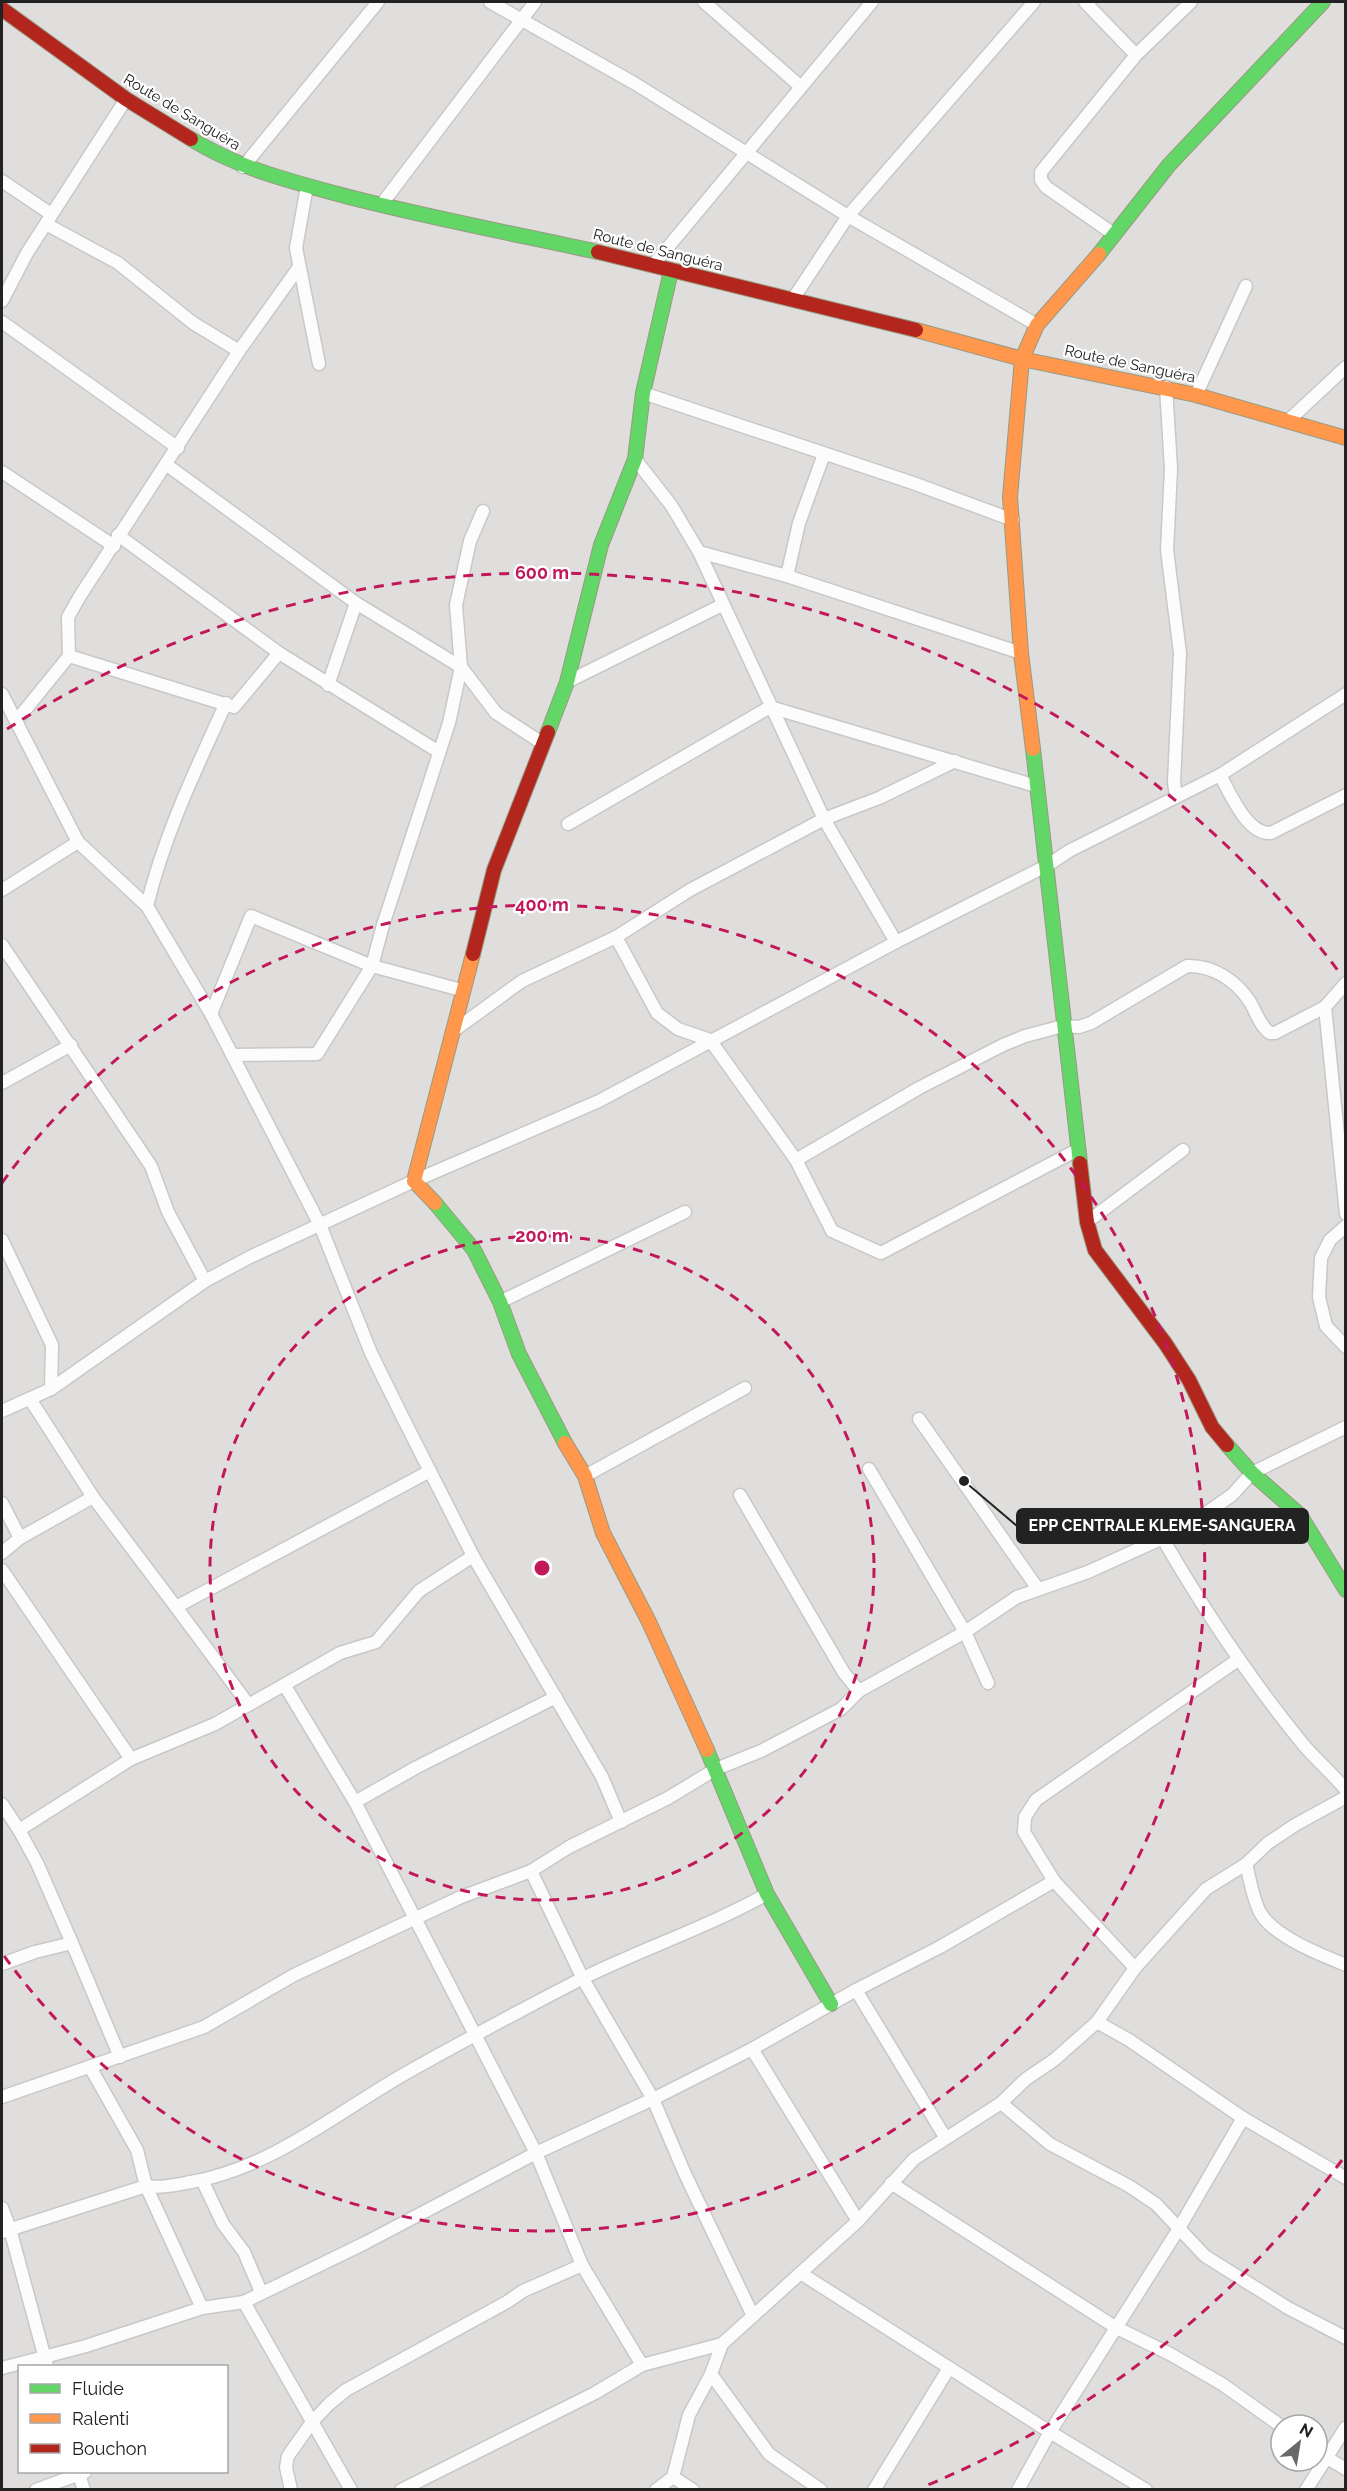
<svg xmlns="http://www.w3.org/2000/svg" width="1347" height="2491" font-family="Raleway,sans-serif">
	<rect width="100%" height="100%" fill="#f0eeeb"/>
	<path fill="#dfdedc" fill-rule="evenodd" d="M2 2H1345V2489L2 2490ZM20 2366H226V2472H20ZM1281 2425H1317V2461H1281Z"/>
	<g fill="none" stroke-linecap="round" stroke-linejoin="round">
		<g stroke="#c9c8c7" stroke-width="15">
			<g id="street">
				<path d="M490 2 634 83 848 216 1037 325"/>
				<path d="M704 2 801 87"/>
				<path d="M1085 2 1136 55"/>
				<path d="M243 167 378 2"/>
				<path d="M2 181 51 214"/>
				<path d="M307 186 296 248 319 364"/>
				<path d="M381 205 535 2"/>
				<path d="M46 224 118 263 193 323 239 351"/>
				<path d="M1115 235 1046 187 1041 180V172L1136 55 1191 2"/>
				<path d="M654 264 872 2"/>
				<path d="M793 299 848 216 1034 2"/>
				<path d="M2 301 27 253 126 99"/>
				<path d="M2 322 178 448"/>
				<path d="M1166 387 1171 469 1167 550 1180 653 1174 782 1176 796"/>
				<path d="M643 393 913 483 1013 520"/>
				<path d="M1196 395 1246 286"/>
				<path d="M1289 420 1346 367"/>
				<path d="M635 459 671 505 699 552 824 819 896 942"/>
				<path d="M167 465 356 603 461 667 496 713 542 743"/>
				<path d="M2 472 114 546"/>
				<path d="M118 535 279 653 439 752"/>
				<path d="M699 552 787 576 1021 653"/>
				<path d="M787 576 799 523 824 454"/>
				<path d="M69 656 234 707 279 653"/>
				<path d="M567 682 722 605"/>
				<path d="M328 685 356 603"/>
				<path d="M2 694 78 842 147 906 211 1014 320 1225 371 1353 403 1418 473 1556 602 1777 621 1822"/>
				<path d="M17 720 69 656 68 617 80 596 239 351 299 267"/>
				<path d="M1220 775C1230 793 1247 835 1271 833L1346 795"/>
				<path d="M568 824 770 707 1036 786"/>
				<path d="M2 890 78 842"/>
				<path d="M147 906C164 835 196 769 226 703"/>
				<path d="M616 937 690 890 824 819 879 798 955 761"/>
				<path d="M2 945 151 1166 168 1212 205 1281"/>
				<path d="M1325 1007 1346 1214"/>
				<path d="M211 1014 251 916 372 966 461 990"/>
				<path d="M452 1032 522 981 616 937 657 1013 678 1029 710 1040 796 1160 832 1231 881 1253 1079 1149"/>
				<path d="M232 1055 317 1054 372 966 383 925 449 723 461 667 456 605 470 541 483 511"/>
				<path d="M2 1083 71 1045"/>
				<path d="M796 1160 919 1088 1003 1045 1025 1036 1063 1026 1079 1027 1091 1023 1187 966C1212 965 1236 980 1250 1002 1256 1012 1260 1026 1270 1033H1275L1325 1007 1346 983"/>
				<path d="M1087 1222 1183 1150"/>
				<path d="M1346 1226 1330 1240 1321 1258 1319 1297 1326 1326 1346 1347"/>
				<path d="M2 1240 52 1345 51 1389"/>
				<path d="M500 1302 685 1212"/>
				<path d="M30 1399 93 1497 176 1607 430 1471"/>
				<path d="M2 1411 51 1389 205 1281 250 1257 414 1181 599 1101 896 942 1048 865 1069 851 1220 775 1346 694"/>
				<path d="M919 1419 1038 1589"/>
				<path d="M585 1476 745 1388"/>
				<path d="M740 1495 844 1673 859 1691"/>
				<path d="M2 1503 20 1538"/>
				<path d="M1163 1539C1204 1610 1250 1679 1302 1743 1316 1760 1332 1773 1346 1790"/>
				<path d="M2 1553 20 1538 93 1497"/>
				<path d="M2 1570 131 1759"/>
				<path d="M176 1607 248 1704"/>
				<path d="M988 1683 965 1632 1017 1597 1088 1572 1185 1528 1232 1495 1252 1473 1346 1427"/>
				<path d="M285 1686 355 1802"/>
				<path d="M556 1697 417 1767 355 1802 536 2153 653 2099 752 2049 856 1990 940 1947 1054 1881"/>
				<path d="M2 1804 19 1830"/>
				<path d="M1246 1864C1250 1879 1253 1901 1261 1914 1275 1937 1321 1955 1346 1965"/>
				<path d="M531 1871 583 1979 653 2099 685 2174 753 2316"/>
				<path d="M72 1943 37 1863 19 1830 131 1759 215 1724 340 1653 376 1642 419 1591 473 1556"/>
				<path d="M2 1964 35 1952 72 1943 120 2057"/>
				<path d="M1135 1968 1054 1881 1024 1832 1025 1817 1036 1800 1239 1659"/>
				<path d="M856 1990 945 2137"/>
				<path d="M1097 2022 1129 2040 1243 2118 1346 2178"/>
				<path d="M752 2049 858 2221"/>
				<path d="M90 2067 137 2150 146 2186 202 2308"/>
				<path d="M2 2097 204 2027 294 1975 461 1897 531 1871 569 1847 668 1798 716 1769 761 1751 841 1709 859 1691 965 1632 869 1469"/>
				<path d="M1001 2103 1050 2144 1129 2186 1156 2204 1205 2256 1288 2308 1346 2338"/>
				<path d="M202 2180 223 2224 244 2252 261 2292"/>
				<path d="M891 2183 1115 2327 1170 2354 1222 2384 1281 2426"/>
				<path d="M2 2208 10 2229 47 2366"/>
				<path d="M2 2232 146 2186C162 2188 175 2185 191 2182 274 2167 337 2112 408 2072 465 2040 523 2009 581 1979 642 1949 708 1927 767 1894"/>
				<path d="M802 2274 1050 2432 1146 2490"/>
				<path d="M244 2302 351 2490"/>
				<path d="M722 2344 711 2374 769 2454 821 2490"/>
				<path d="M2 2368 86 2346 202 2308 244 2302 365 2243 536 2153 582 2265 642 2365"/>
				<path d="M1317 2452 1346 2469"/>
				<path d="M78 2472 84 2490"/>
				<path d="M673 2477 689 2415 711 2374"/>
				<path d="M36 2490 85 2472"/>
				<path d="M291 2490 286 2467 288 2456 312 2422 329 2404 346 2390 507 2302 523 2291 582 2265"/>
				<path d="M401 2490 595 2393 642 2365 722 2344 858 2221 914 2159 1001 2103 1026 2079 1054 2060 1097 2022 1135 1968 1206 1889 1246 1864 1268 1843 1295 1825 1346 1797"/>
				<path d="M656 2490 673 2477 693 2490"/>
				<path d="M874 2490 949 2368"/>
				<path d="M1018 2490 1050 2432 1178 2230 1243 2118"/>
				<path d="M1306 2490 1346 2427"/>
			</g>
		</g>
		<g stroke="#999a82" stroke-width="16">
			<g id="fast">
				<path d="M191 139C240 169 293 182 349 197 431 218 515 234 598 252"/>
				<path d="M1099 254 1169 165 1323 2"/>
				<path d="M548 732 567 682 601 545 635 459 643 393 671 271"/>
				<path d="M1033 749 1080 1163"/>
				<path d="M435 1203 474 1250 500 1302 519 1354 565 1443"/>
				<path d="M1227 1445 1252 1473 1300 1515 1346 1590"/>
				<path d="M707 1750 767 1894 831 2004"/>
			</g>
		</g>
		<g stroke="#999a82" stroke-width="16">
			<g id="slow">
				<path d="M916 330 1022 359 1196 395 1346 438"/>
				<path d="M1033 749 1021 653 1010 497 1022 359 1037 325 1099 254"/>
				<path d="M435 1203 414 1181 473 954"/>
				<path d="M565 1443 585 1476 603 1533 649 1622 707 1750"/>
			</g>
		</g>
		<g stroke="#999a82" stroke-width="16">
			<g id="jam">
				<path d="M2 9 126 99 191 139"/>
				<path d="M598 252 916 330"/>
				<path d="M473 954 494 870 548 732"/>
				<path d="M1080 1163 1087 1222 1095 1250 1165 1343 1189 1380 1212 1427 1227 1445"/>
			</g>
		</g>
		<use href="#street" stroke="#fdfcfc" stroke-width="12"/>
		<use href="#fast" stroke="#63d668" stroke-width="14"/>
		<use href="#slow" stroke="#ff974d" stroke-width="14"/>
		<use href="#jam" stroke="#b3261e" stroke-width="14"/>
	</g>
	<g fill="none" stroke="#c2185b" stroke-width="3" stroke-dasharray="10 8">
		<circle cx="542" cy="1568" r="332"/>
		<path d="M2 1183A663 663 0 1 1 2 1953"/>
		<path d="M1342 2160A995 995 0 0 1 923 2487M7 729A995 995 0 0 1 1342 976"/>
	</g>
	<g text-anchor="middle" stroke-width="4.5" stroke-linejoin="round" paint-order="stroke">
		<g font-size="15" fill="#222" stroke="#fff">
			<text transform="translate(182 112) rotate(31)" y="5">Route de Sanguéra</text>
			<text transform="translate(658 250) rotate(14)" y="5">Route de Sanguéra</text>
			<text transform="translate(1130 364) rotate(12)" y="5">Route de Sanguéra</text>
		</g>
	</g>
	<circle cx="542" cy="1568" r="9" fill="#c2185b" stroke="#fff" stroke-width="3"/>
	<g font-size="18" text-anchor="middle" font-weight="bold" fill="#c2185b" stroke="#fff" stroke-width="4.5" stroke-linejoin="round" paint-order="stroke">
		<text x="542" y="579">600 m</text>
		<text x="542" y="911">400 m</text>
		<text x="542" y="1242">200 m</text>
	</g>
	<path fill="none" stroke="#222" stroke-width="2" d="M964 1481L1017 1526"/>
	<circle fill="#222" stroke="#fff" stroke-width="2" cx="964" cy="1481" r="6"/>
	<rect fill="#222" stroke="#222" stroke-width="2" x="1017" y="1509" width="291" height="34" rx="6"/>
	<g font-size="16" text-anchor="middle" font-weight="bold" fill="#fff">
		<text x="1162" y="1531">EPP CENTRALE KLEME-SANGUERA</text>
	</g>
	<rect width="1347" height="2491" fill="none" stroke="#222222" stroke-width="6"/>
	<rect x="18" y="2365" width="210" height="108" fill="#ffffff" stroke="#a7a7a7" stroke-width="1.5"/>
	<rect x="30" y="2384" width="30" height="9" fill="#63d668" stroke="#a7a7a7" stroke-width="1.5"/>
	<text x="72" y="2395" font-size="18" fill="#222222">Fluide</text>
	<rect x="30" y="2414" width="30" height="9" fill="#ff974d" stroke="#a7a7a7" stroke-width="1.5"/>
	<text x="72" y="2425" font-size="18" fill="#222222">Ralenti</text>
	<rect x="30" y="2444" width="30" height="9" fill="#b3261e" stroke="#a7a7a7" stroke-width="1.5"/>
	<text x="72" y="2455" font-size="18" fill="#222222">Bouchon</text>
	<g transform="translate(1299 2443) rotate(30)"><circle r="28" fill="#ffffff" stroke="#a7a7a7" stroke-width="1.5"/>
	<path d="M0-4.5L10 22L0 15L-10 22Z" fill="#6a6968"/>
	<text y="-9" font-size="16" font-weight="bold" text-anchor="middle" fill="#222222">N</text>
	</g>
</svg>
